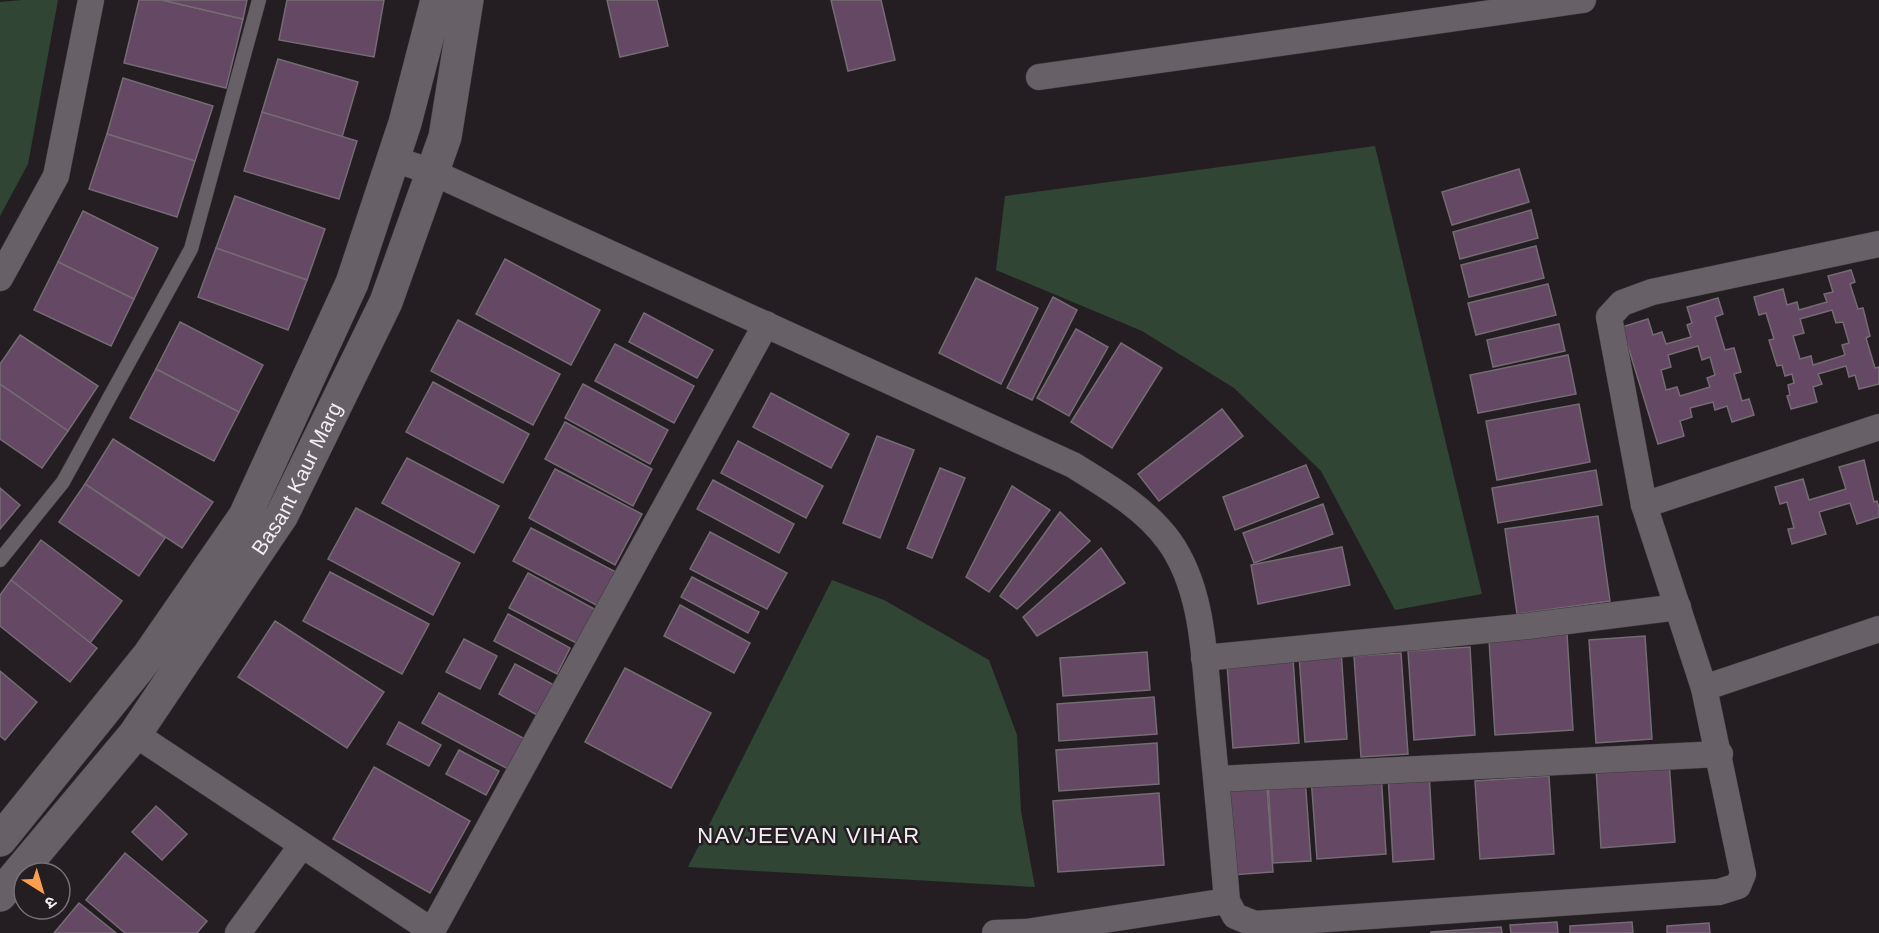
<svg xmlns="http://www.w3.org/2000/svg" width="1879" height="933" font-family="Helvetica,'Noto Sans Devanagari',sans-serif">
	<rect width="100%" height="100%" fill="#241e23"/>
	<g fill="#304533">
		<path d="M22 0H58L28 164 0 216V2Z"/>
		<path d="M1375 146 1482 594 1395 610 1321 471 1234 388 1142 331 996 270 1005 196Z"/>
		<path d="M832 580 884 600 989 660 1017 735 1021 811 1035 887 688 867Z"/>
	</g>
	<g fill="#654863" stroke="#736c72" stroke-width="1.5" fill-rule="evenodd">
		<path d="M139 0H162L243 19 226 88 124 63Z"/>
		<path d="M162 0H247L243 19Z"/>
		<path d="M287 0H384L374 57 279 40Z"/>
		<path d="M607 0H657L668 46 620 57Z"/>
		<path d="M831 0H881L895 60 848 71Z"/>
		<path d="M278 59 358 82 342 137 262 112Z"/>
		<path d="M123 78 213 106 195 161 107 134Z"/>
		<path d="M262 112 357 141 339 199 244 171Z"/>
		<path d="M107 134 195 161 177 217 89 189Z"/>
		<path d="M1519 169 1529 202 1452 225 1442 192Z"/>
		<path d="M235 196 325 229 307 280 216 248Z"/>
		<path d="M1531 210 1538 238 1460 259 1453 232Z"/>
		<path d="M83 211 158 248 134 299 58 262Z"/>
		<path d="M1536 246 1544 278 1469 297 1461 265Z"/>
		<path d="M216 248 307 280 288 330 198 297Z"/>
		<path d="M505 259 600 310 571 365 476 314Z"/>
		<path d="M58 262 134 299 111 346 34 310Z"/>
		<path d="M1851 270 1855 282 1850 284 1858 309 1863 308 1870 336 1866 338 1875 368 1879 367V384L1859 389 1855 375 1849 377 1846 366 1818 374 1822 384 1813 387 1817 402 1791 409 1787 396 1790 395 1788 385 1794 383 1792 374 1785 376 1782 365 1777 366 1769 340 1774 339 1766 313 1759 315 1754 297 1783 289 1787 305 1797 302 1799 310 1827 302 1824 294 1833 292 1828 276ZM1832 310 1836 323 1843 322 1849 343 1842 345 1845 355 1813 365 1811 356 1800 359 1793 336 1804 333 1800 319Z"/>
		<path d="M976 278 1038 308 1001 384 939 353Z"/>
		<path d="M1548 284 1556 315 1476 335 1468 303Z"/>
		<path d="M1053 297 1077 310 1032 400 1007 388Z"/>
		<path d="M1718 298 1723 314 1715 317 1725 350 1734 348 1741 372 1734 374 1742 401 1749 399 1754 415 1732 422 1727 406 1715 410 1713 402 1690 408 1692 417 1680 421 1684 436 1658 444 1622 327 1648 319 1653 335 1662 332 1666 344 1691 337 1687 325 1692 323 1687 307ZM1698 346 1702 360 1710 357 1715 375 1707 378 1710 387 1680 396 1677 387 1666 390 1661 370 1671 367 1668 355Z"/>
		<path d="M644 313 713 350 697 378 629 342Z"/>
		<path d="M458 320 560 374 533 425 431 371Z"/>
		<path d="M180 322 263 365 239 412 156 369Z"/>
		<path d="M1559 324 1565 351 1493 367 1487 340Z"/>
		<path d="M1076 329 1108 347 1069 416 1037 398Z"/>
		<path d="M20 335 98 386 68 431 0 384V364Z"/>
		<path d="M1121 343 1162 368 1112 448 1071 422Z"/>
		<path d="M615 344 694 386 674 423 595 381Z"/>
		<path d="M1568 355 1576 394 1478 413 1470 375Z"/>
		<path d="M156 369 239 412 214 461 130 418Z"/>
		<path d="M433 382 529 434 503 483 406 432Z"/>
		<path d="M0 384 68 431 42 468 0 439Z"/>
		<path d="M583 384 668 430 650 464 565 418Z"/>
		<path d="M771 393 849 434 831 468 753 427Z"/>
		<path d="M1579 404 1590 462 1497 480 1486 421Z"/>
		<path d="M1222 409 1243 436 1159 501 1138 474Z"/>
		<path d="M565 422 652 469 633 506 545 459Z"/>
		<path d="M877 436 914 450 880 538 843 523Z"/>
		<path d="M113 439 213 502 182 548 85 484Z"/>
		<path d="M738 441 823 486 806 518 721 473Z"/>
		<path d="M407 458 499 506 474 553 382 503Z"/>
		<path d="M1864 460 1874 502 1877 501 1879 508V517L1857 524 1850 503 1819 512 1826 534 1792 544 1788 529 1794 528 1787 502 1780 504 1775 487 1803 479 1809 500 1846 489 1839 467Z"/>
		<path d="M1306 465 1319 497 1235 530 1223 497Z"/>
		<path d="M940 468 965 478 932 558 907 548Z"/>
		<path d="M555 469 642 514 615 565 529 518Z"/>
		<path d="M1596 470 1602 505 1498 523 1492 488Z"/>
		<path d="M713 480 794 524 779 553 697 509Z"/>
		<path d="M85 484 165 538 139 576 59 522Z"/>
		<path d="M1012 486 1050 510 989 592 966 577Z"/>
		<path d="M0 488 20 505 0 529Z"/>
		<path d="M1323 504 1333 534 1254 563 1243 533Z"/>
		<path d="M356 508 460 563 433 615 328 559Z"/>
		<path d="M1060 512 1090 541 1017 609 1000 596Z"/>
		<path d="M1598 516 1610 601 1517 614 1505 529Z"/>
		<path d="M531 528 618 573 600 607 513 561Z"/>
		<path d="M710 532 787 573 767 609 690 569Z"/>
		<path d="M41 540 122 601 90 643 11 580Z"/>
		<path d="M1342 547 1350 585 1258 604 1251 565Z"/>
		<path d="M1101 548 1125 583 1037 636 1023 617Z"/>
		<path d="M330 572 429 624 402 674 303 621Z"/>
		<path d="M528 573 600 612 582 646 509 608Z"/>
		<path d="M692 577 759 612 748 633 681 597Z"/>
		<path d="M11 580 97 648 70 682 0 626V595Z"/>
		<path d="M680 605 750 643 734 673 664 636Z"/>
		<path d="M508 614 570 648 557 674 494 641Z"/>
		<path d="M275 621 384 692 347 748 238 677Z"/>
		<path d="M1567 634 1573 730 1495 735 1489 640Z"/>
		<path d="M1645 636 1652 739 1596 743 1589 640Z"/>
		<path d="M464 639 497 656 480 689 446 672Z"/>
		<path d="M1470 647 1475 735 1414 740 1408 651Z"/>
		<path d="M1341 650 1347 739 1305 742 1299 654Z"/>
		<path d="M1147 652 1150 690 1063 696 1060 658Z"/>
		<path d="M1401 653 1408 754 1361 757 1354 656Z"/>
		<path d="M1293 659 1299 743 1233 748 1227 664Z"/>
		<path d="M515 664 554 685 537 715 499 694Z"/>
		<path d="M625 668 711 713 671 788 585 742Z"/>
		<path d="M0 671 37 702 5 740 0 736Z"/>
		<path d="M439 693 525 739 508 769 422 723Z"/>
		<path d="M1154 697 1157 734 1059 741 1057 704Z"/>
		<path d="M399 722 441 745 429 766 387 744Z"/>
		<path d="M1157 743 1159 784 1059 791 1056 750Z"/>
		<path d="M459 750 499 771 486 795 446 774Z"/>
		<path d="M1669 762 1675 842 1601 848 1596 768Z"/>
		<path d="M374 767 470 821 430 893 333 839Z"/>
		<path d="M1381 772 1386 854 1317 859 1311 777Z"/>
		<path d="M1429 772 1434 859 1393 862 1388 774Z"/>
		<path d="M1549 776 1554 854 1480 859 1475 781Z"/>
		<path d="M1305 777 1311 861 1273 863 1268 782Z"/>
		<path d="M1267 787 1273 872 1231 875 1225 790Z"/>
		<path d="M1159 793 1164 865 1058 872 1053 801Z"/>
		<path d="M156 806 187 834 162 860 132 832Z"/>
		<path d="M125 853 207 921 197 933H125L86 900Z"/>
		<path d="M79 903 116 933H54Z"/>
		<path d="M1557 922 1558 933H1511L1510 925Z"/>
		<path d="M1632 922 1633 933H1570V926Z"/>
		<path d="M1709 923 1710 933H1667V926Z"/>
		<path d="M1501 927 1502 933H1431V932Z"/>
	</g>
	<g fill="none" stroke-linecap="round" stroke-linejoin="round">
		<g stroke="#3f3b3f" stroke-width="15">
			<path id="lane" d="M0 560 63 482 191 249 259 0"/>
		</g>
		<g stroke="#3f3b3f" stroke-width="27">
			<g id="street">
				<path d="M1039 77 1583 0"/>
				<path d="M394 159 432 172 1073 465C1107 486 1145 508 1169 541 1204 590 1204 658 1210 716 1216 777 1222 839 1227 901L1235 916 1255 924 1719 892 1738 886 1743 874 1704 688 1644 505 1609 317 1622 303 1652 292 1879 244"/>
				<path d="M0 278 56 176 91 0"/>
				<path d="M1644 505 1879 427"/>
				<path d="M1204 658 1528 626 1678 607"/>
				<path d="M1704 688 1879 629"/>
				<path d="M135 734 432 931 766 324"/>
				<path d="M1217 779 1720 754"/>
				<path d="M238 933 302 845"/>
				<path d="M995 933 1026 932 1227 901"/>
			</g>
		</g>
		<g stroke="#3f3b3f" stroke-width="34">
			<g id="secondary">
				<path d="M0 840 149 655 245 516 352 283 405 123 437 0"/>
				<path id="s1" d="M0 895 135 734 282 515 386 302 445 137 467 0"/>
			</g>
		</g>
		<use href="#lane" stroke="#676167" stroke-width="14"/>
		<use href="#street" stroke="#676167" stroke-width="26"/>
		<use href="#secondary" stroke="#676167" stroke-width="33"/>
	</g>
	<g text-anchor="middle" stroke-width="5" stroke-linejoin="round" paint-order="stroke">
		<g font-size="21" fill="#f2eef2" stroke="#241e23">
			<text dy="7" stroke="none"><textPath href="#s1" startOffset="513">Basant Kaur Marg</textPath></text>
		</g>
		<g font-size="22" letter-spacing="1.5" fill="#f2eef2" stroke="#241e23">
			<text x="809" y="843">NAVJEEVAN VIHAR</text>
		</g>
	</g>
	<g transform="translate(42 891) rotate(143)"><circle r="28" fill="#241e23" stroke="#767176" stroke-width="1.5"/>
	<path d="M0-4.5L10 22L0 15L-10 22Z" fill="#fa9f4f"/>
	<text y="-9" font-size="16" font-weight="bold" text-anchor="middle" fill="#f2eef2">उ</text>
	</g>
</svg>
